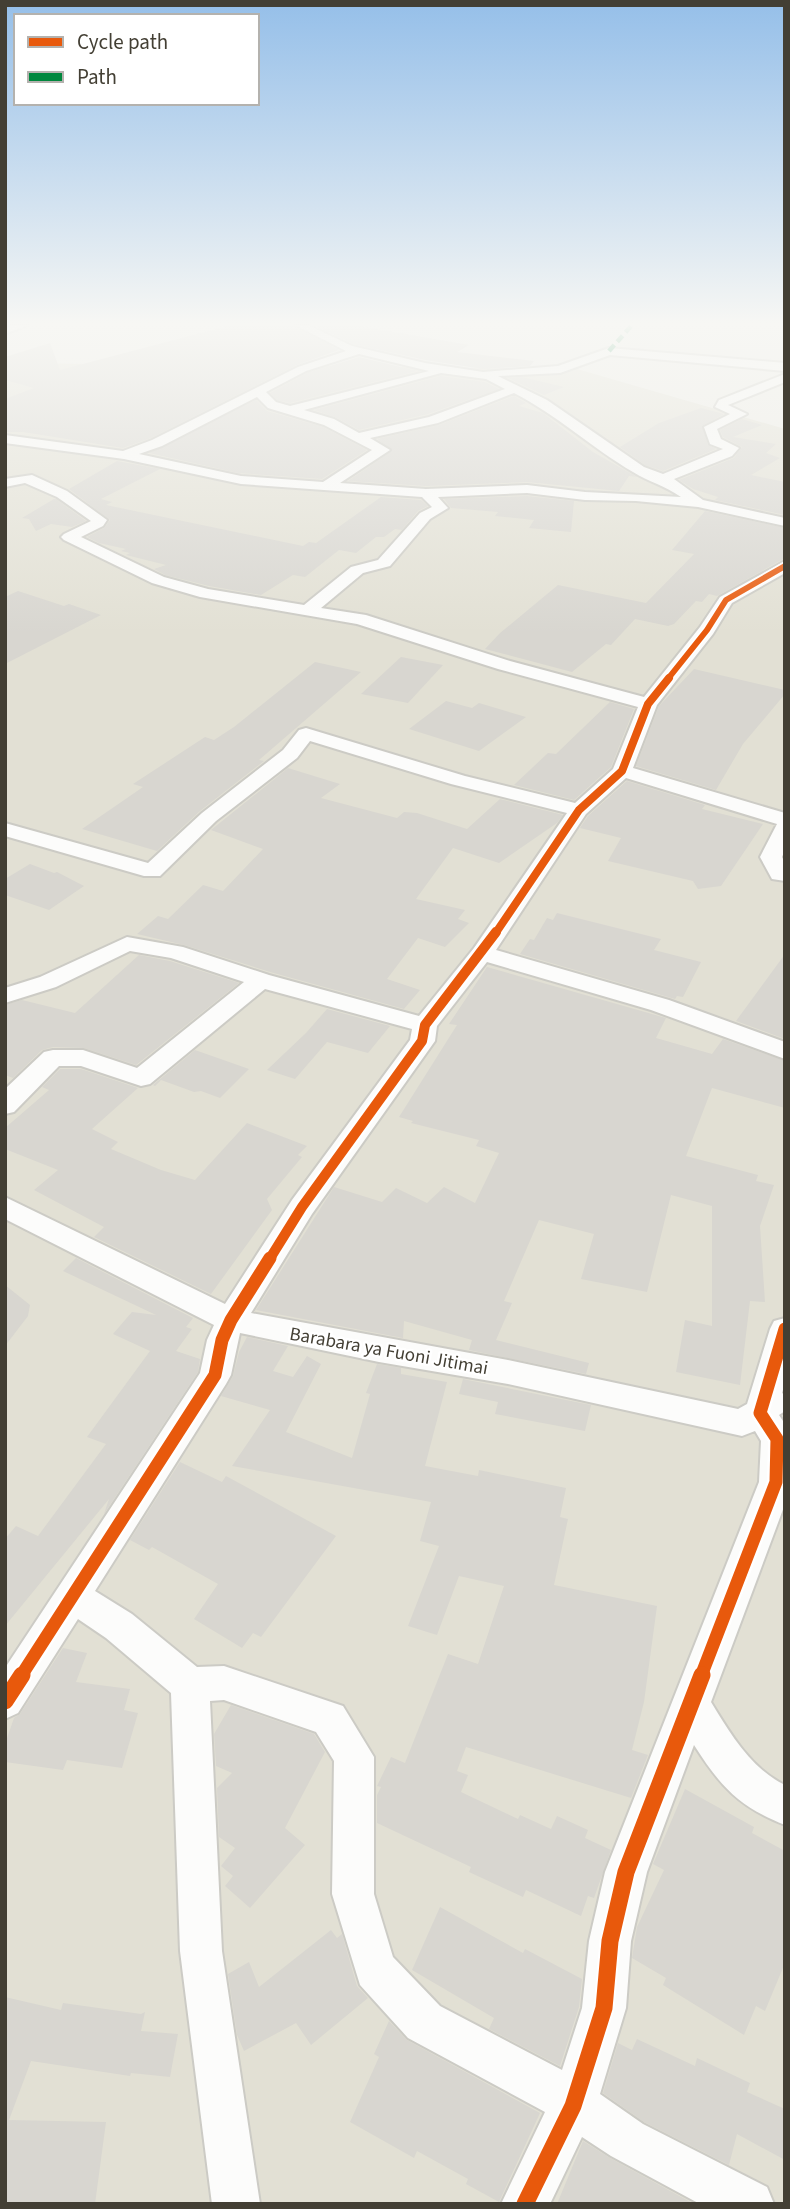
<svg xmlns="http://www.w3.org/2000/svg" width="790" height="2209" font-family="'Source Sans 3',sans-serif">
	<rect width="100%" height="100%" fill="#eeede7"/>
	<path fill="#e2e0d4" d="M5 363 577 369 785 429V2204H5Z"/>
	<g fill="#d8d6d0">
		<path d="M231 325H293L339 350 297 365 151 438 123 448 23 432H5V399L34 388 5 380V357L50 343 60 370Z"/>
		<path d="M314 325H354L469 345 457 352 534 361 530 366 483 369 425 360 353 344Z"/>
		<path d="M359 357 418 371 290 403 277 400 270 393 307 373Z"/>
		<path d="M441 376 485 382 499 389 428 414 359 430 335 417 314 410Z"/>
		<path d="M522 377 564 387 544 395 508 378Z"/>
		<path d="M514 396 526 403 519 406 543 413 593 452 637 477 629 476 619 491 527 482 426 486 348 481 392 451 377 439 439 425Z"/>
		<path d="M256 400 267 411 323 427 367 450 322 479 238 473 149 453Z"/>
		<path d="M701 408 724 414 702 426 708 445 716 449 663 471 645 465 620 447 659 423Z"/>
		<path d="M742 419 762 425 733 437 776 444 766 453 780 458 751 475 785 482V515L715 500 718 497 693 489 679 480 734 458 742 447 723 437 720 430Z"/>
		<path d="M117 461 160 469 101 499 112 502 106 505 303 546 309 542 316 543 381 497 421 500 428 506 418 511 402 530 395 529 384 537H376L356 553 339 550 305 577 293 575 261 595 209 586 165 575 154 569 166 565 126 555 130 553 121 551 126 549 99 543 87 537 104 528 110 520 69 489Z"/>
		<path d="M527 496 574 501 571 532 529 528 534 520 495 516 498 512 451 508 444 499Z"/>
		<path d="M54 499H56L86 521 72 527 51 524 36 531 29 519 22 518Z"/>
		<path d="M705 511 785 528V558L717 596 709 594 702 602 696 601 674 624 668 626 635 619 611 645 606 644 572 672 485 649 500 633 558 585 646 603 694 554 672 550Z"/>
		<path d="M18 591 64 606 69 604 101 615 5 664V597Z"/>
		<path d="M401 657 443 665 408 703 361 694Z"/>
		<path d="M315 662 361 672 259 760 264 761 200 811 157 851 82 829 143 787 133 784 205 737 214 740 234 727Z"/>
		<path d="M694 669 785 690V694L743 744 716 790 636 766 659 706Z"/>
		<path d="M446 701 472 708 479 703 526 717 479 751 409 729Z"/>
		<path d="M610 702 634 709 611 767 574 800 514 785 548 753 556 754Z"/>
		<path d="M288 768 340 784 321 798 397 818 404 812 417 813 467 829 500 799 563 815 557 823 499 863 453 848 416 899 465 910 458 919 469 923 445 947 418 938 387 979 420 990 404 1009 270 972 184 945 137 934 158 916 168 919 203 885 223 891 263 849 211 830Z"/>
		<path d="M627 781 705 805 702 809 763 824 721 886 698 889 693 881 608 861 621 838 580 828 588 816Z"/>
		<path d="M30 864 54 873 57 872 84 886 49 910 5 895V879Z"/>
		<path d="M557 913 661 939 654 950 701 962 683 997 677 996 675 999 520 954 530 939 534 940 547 918 553 920Z"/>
		<path d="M785 954V1039L736 1021Z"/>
		<path d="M139 955 170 961 239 983 136 1065 84 1048 53 1047 42 1050 13 1078 5 1075V1005L22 1000 75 1013Z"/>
		<path d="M487 967 666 1018 656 1038 712 1054 723 1039 785 1061V1108L712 1088 686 1156 758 1175 756 1181 774 1185 760 1226 765 1302 750 1301 740 1385 676 1372 685 1320 712 1326V1206L671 1195 647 1292 581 1279 594 1234 539 1220 504 1301 512 1303 496 1340 589 1363 586 1374 469 1350 472 1340 404 1321 403 1338 256 1310 334 1187 382 1202 396 1188 427 1203 444 1187 475 1203 499 1153 476 1146 479 1140 411 1123 413 1121 399 1117 457 1025 449 1024Z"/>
		<path d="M327 1009 390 1026 368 1053 327 1042 295 1079 267 1070 306 1033Z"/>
		<path d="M195 1050 249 1069 220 1098 201 1091 194 1092 161 1080 155 1086 153 1085Z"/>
		<path d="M60 1069H81L138 1088 92 1129 118 1142 111 1149 161 1170 195 1180 247 1123 307 1146 298 1155 302 1157 267 1199 272 1210 211 1294 94 1237 104 1227 34 1190 58 1170 5 1149V1128L49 1090 42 1087Z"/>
		<path d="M76 1258 193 1318 186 1327 192 1329 176 1351 200 1359 198 1372 104 1514 109 1499 5 1626V1539L16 1526 38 1536 106 1444 87 1437 150 1351 113 1334 132 1312 156 1315 63 1271Z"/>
		<path d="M5 1285 30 1305 28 1316 5 1346Z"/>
		<path d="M247 1337 288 1346 273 1371 293 1377 307 1356 321 1364 286 1432 352 1458 370 1394 366 1393 377 1364 401 1368V1374L447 1382 425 1466 478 1476 479 1470 566 1488 560 1517 568 1519 554 1585 657 1606 644 1702 632 1750 648 1755 631 1798 466 1747 457 1771 468 1775 461 1792 518 1819 520 1815 551 1829 557 1816 588 1830 585 1838 611 1850 594 1898 588 1896 581 1916 526 1890 523 1897 469 1872 471 1867 377 1823V1795L381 1787 377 1786 391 1757 405 1763 448 1654 478 1664 504 1586 459 1576 437 1635 408 1626 439 1546 420 1541 431 1502 232 1466 270 1410 221 1396 233 1376 239 1352Z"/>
		<path d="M463 1379 591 1405 585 1431 495 1414 498 1402 459 1394Z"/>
		<path d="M180 1462 222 1482 226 1476 336 1536 261 1637 253 1633 242 1648 194 1619 218 1584 152 1547 149 1550 130 1540Z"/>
		<path d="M63 1648 87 1653 76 1682 130 1689 124 1710 138 1713 122 1768 67 1760 63 1770 5 1762V1744L14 1718 20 1714Z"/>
		<path d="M231 1705 314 1734 325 1752 285 1828 305 1845 250 1908 225 1886 233 1876 221 1866 235 1848 219 1837 217 1788 232 1773 216 1766 214 1734Z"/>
		<path d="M685 1789 754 1827 752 1833 785 1851V1963L765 2011 756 2006 744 2035 663 1985 666 1978 632 1958 637 1927 664 1870 653 1864Z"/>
		<path d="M440 1907 523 1953 525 1949 582 1979 579 2007 560 2066 489 2029 494 2018 412 1970Z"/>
		<path d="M331 1930 337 1938 342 1934 357 1986 368 1998 311 2045 296 2023 244 2051 237 2035 228 1974 249 1962 259 1987Z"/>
		<path d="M5 1997 61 2010 63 2003 141 2014 145 2012 141 2031 178 2034 170 2077 131 2073 130 2076 31 2061 9 2120 106 2122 95 2204H5Z"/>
		<path d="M389 2021 407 2040 540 2113 499 2202 466 2184 468 2179 417 2151 414 2158 350 2122 379 2057 374 2054Z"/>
		<path d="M637 2039 695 2066 697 2058 750 2083 747 2092 785 2109V2160L737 2134 729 2165 644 2122 603 2093 618 2043 632 2050Z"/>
		<path d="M583 2141 610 2158 694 2204H557Z"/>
	</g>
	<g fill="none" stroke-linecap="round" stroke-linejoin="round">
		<g stroke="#cccbc5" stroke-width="4">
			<g id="street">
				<path d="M13 325H28L5 334V327Z"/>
				<path d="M295 325H308L352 346 425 363 483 372 558 366 609 348 785 363V371L610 355 560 373 498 376 547 400 644 467 663 474 723 449 710 444 704 427 730 414 715 407 719 400 785 374V382L728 405 747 414 717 429 721 439 739 448 732 456 674 479 703 500 785 518V526L698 507 636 501 585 500 527 493 438 497 448 508 430 519 390 566 363 573 321 608 366 615 510 661 644 697 700 627 720 597 785 561V573L732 603 713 634 657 705 633 768 785 813V850L782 857 785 863V881L772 879 760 857 777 824 626 778 586 814 496 950 669 1000 785 1042V1059L651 1010 487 962 437 1026 435 1041 312 1214 251 1313 508 1360 738 1409 747 1404 770 1329 774 1321 785 1318V1383L782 1393 785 1395V1411L779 1415 785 1424V1504L711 1702C730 1733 751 1769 785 1785V1825C739 1807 720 1786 694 1745L647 1872 631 1941 626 2008 600 2094 643 2124 767 2187 774 2204H700L611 2156 582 2137 550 2204H501L545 2112 408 2038 360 1985 332 1894 334 1761 316 1732 224 1700 210 1701 222 1951 260 2204H212L180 1951 171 1693 106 1638 78 1619 18 1713 5 1719V1668L200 1373 207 1340 214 1325 5 1219V1197L225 1304 292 1200 410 1040 412 1029 265 989 150 1084 141 1086 81 1066H59L14 1112 5 1114V1089L44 1052 53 1050H83L137 1068 244 982 171 958 130 951 56 987 5 1003V988L40 977 127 937 183 947 269 975 419 1016 474 948 567 813 451 784 310 741 297 758 216 821 160 876H144L5 836V823L148 863 202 813 283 750 299 730 306 728 465 776 575 803 613 769 638 707 498 669 357 624 200 597 152 583 64 540 61 537 64 534 91 521 57 497 25 483 5 487V479L32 475 67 491 107 520 103 526 81 537 164 577 208 589 304 605 351 567 378 560 420 513 432 507 422 497 241 484 124 459 5 443V435L123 451 152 440 298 367 346 351ZM359 354 429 371 290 406 276 402 266 392 306 371ZM441 373 486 379 505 389 429 417 359 433 334 419 304 410ZM514 393C557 415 592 448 633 472 649 482 664 485 681 497L585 492 527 485 426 489 340 483 390 450 370 438 438 423ZM257 397 268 408 324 425 372 450 323 482 241 476 139 454 162 446ZM240 1333 379 1362 508 1384 742 1436 755 1431 761 1441 759 1482 605 1872 589 1941 582 2008 562 2070 440 2006 393 1957 374 1894V1757L343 1706 224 1666 197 1667 132 1614 95 1591 226 1384 231 1375Z"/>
			</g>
		</g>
		<use href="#street" fill="#fcfcfb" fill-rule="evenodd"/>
		<path stroke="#00873e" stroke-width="4.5" stroke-dasharray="8 4.5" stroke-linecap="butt" d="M609 351 632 325"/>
		<g stroke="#fff" stroke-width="9">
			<path id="cycleway-far4" d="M667 680 707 630 726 600 785 566"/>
		</g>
		<g stroke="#fff" stroke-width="11">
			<path id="cycleway-far3" d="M495 934 579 810 622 771 648 704 669 678"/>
		</g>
		<g stroke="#fff" stroke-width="15">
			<path id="cycleway-far2" d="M269 1260 302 1207 422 1041 425 1025 496 932"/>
		</g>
		<g stroke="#fff" stroke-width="18">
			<g id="cycleway-far1">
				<path d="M21 1676 215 1375 222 1340 231 1320 270 1258"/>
				<path d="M701 1676 776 1482 777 1439 760 1413 785 1329"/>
			</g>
		</g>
		<g stroke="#fff" stroke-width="21">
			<g id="cycleway">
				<path d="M5 1701 22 1675"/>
				<path d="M525 2204 573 2106 604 2008 610 1941 626 1872 702 1675"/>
			</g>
		</g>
		<use href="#cycleway-far4" stroke="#e8590c" stroke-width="6"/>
		<use href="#cycleway-far3" stroke="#e8590c" stroke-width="8"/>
		<use href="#cycleway-far2" stroke="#e8590c" stroke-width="10"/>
		<use href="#cycleway-far1" stroke="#e8590c" stroke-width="13"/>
		<use href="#cycleway" stroke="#e8590c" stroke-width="17"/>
	</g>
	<linearGradient id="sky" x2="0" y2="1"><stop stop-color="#95bfe9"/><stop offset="0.51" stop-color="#f7f7f4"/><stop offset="1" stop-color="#f7f7f4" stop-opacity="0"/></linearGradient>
	<rect width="790" height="634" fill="url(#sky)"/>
	<g text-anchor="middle" stroke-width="5" stroke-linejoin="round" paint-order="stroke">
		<g font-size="19" fill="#433f34" stroke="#fff">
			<text transform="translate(389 1350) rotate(10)" y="7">Barabara ya Fuoni Jitimai</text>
		</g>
	</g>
	<rect width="790" height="2209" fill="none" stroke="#433f34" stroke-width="14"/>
	<rect x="14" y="14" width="245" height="91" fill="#ffffff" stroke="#b4b2ae" stroke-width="2"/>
	<rect x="28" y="37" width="35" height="10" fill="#e8590c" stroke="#b4b2ae" stroke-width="2"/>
	<text x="77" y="49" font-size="21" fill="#433f34">Cycle path</text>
	<rect x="28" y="72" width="35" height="10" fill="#00873e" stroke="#b4b2ae" stroke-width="2"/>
	<text x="77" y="84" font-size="21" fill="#433f34">Path</text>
</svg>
